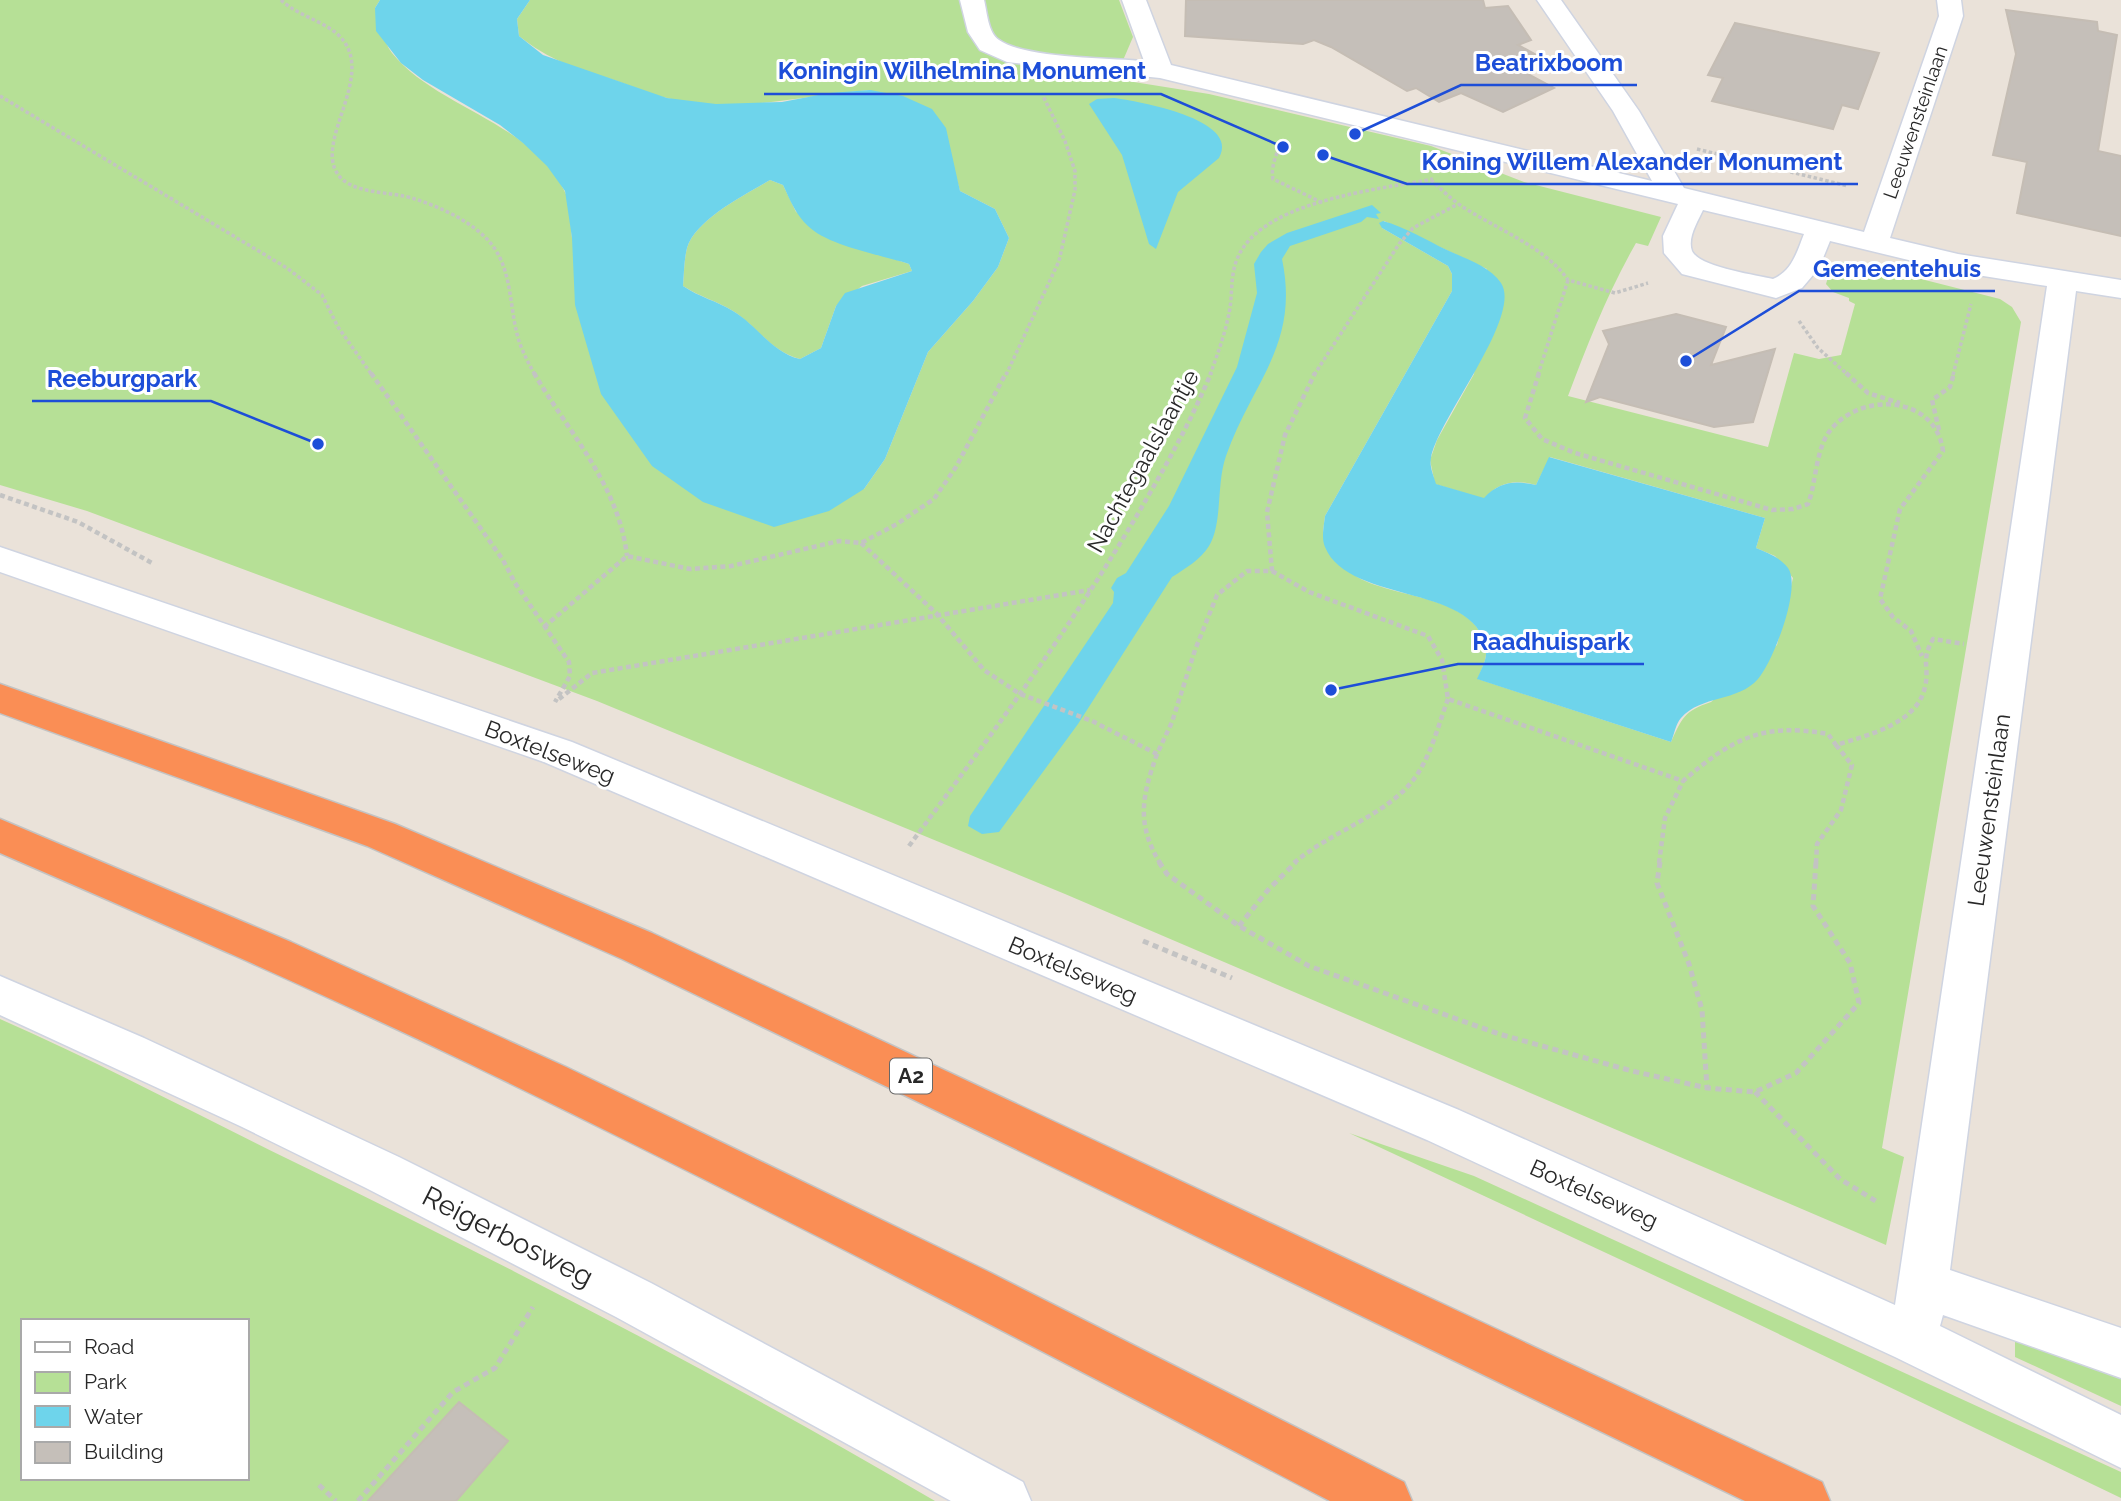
<svg xmlns="http://www.w3.org/2000/svg" width="2121" height="1501" font-family="Raleway,sans-serif">
	<rect width="100%" height="100%" fill="#eae2d9"/>
	<g fill="#b6e096" fill-rule="evenodd">
		<path d="M0 0H380L375 8C380 22 383 42 392 53 435 107 531 122 564 190 571 202 570 223 572 238L864 489 885 459 928 352 973 301 998 267 1009 238 995 209 960 191 954 169 870 90C803 95 734 115 667 98 648 94 630 85 611 79 575 68 549 60 519 36L517 19 530 0H1119L1133 37 1115 79 1209 94 1431 146 1524 182 1661 217 1648 246 1636 243C1608 292 1588 343 1568 396L1768 447 1794 353 1819 359 1841 355 1855 304 1849 301V298L1833 292 1826 284 1832 264 1839 262H1854L2000 299 2012 307 2021 322 1882 1148 1904 1157 1886 1245 1065 894 597 701 87 511 0 485ZM1384 221 1487 269 1474 374 1437 440 1430 460 1435 484 1484 499C1498 482 1515 479 1536 485L1550 457 1765 518 1756 548 1775 556 1793 578 1777 645 1711 702C1684 711 1682 718 1671 742L1478 679C1480 672 1486 661 1486 654 1484 591 1385 601 1350 572 1339 563 1330 543 1323 531L1325 516 1452 291V274L1448 266 1382 228Z"/>
		<path d="M770 180 783 185 796 212 885 256 909 264 912 271 862 286 836 306 821 348 800 359C771 352 757 326 733 311 717 301 700 297 683 286 684 274 684 260 687 248 696 219 745 195 770 180Z"/>
		<path d="M0 1019C98 1062 194 1113 290 1160 510 1267 724 1377 935 1501H0ZM23 1321H247V1478H23Z"/>
		<path d="M1349 1133 1474 1176 2121 1472V1498L1737 1314Z"/>
		<path d="M2015 1334 2121 1374V1406L2015 1357Z"/>
	</g>
	<g fill="#6ed4eb" fill-rule="evenodd">
		<path d="M380 0H530L517 19 519 36 543 55 667 98 716 104 782 102 829 93 870 90 903 96 932 109 946 128 960 191 995 209 1009 238 998 267 973 301 928 352 885 459 864 489 829 511 774 527 703 502 652 466 601 394 575 305 572 238 565 191 547 166 523 143 500 125 423 80 401 63 376 31 375 8ZM770 180 783 185C790 200 796 215 808 226 828 246 882 255 909 264L912 271 845 293 836 306 821 348 800 359C771 352 757 325 733 311 717 301 699 297 683 286 684 274 684 260 687 248 696 219 745 195 770 180Z"/>
		<path d="M1114 98C1137 101 1242 119 1219 158L1178 192 1156 249 1149 244 1122 155 1089 104 1097 99Z"/>
		<path d="M1372 205 1381 213 1376 214 1379 219 1367 217 1361 222 1290 246 1282 259C1300 345 1252 382 1226 456 1216 484 1223 523 1209 546 1201 559 1185 569 1172 577L1078 724 999 832 982 834 968 826 970 816 1113 603 1114 592 1111 588 1117 578 1126 573 1169 506 1237 367 1257 293 1254 264 1261 252 1268 244 1287 233Z"/>
		<path d="M1383 221C1405 227 1426 240 1447 250 1464 258 1490 266 1501 283 1523 316 1437 420 1431 458 1429 466 1434 477 1436 484L1484 498C1499 482 1515 480 1536 485L1549 457 1765 518 1756 548C1767 553 1780 557 1788 568 1802 587 1773 662 1758 679 1738 702 1701 695 1681 718 1676 723 1674 735 1671 742L1477 679C1480 672 1486 661 1486 654 1484 582 1349 606 1325 547 1321 538 1324 525 1325 516L1452 291V274L1448 266 1382 228 1379 223Z"/>
	</g>
	<g fill="#c5bfb9" stroke="#c5bdb4" stroke-width="2">
		<path d="M1186 0H1483L1485 8 1508 6 1531 40 1518 45 1542 58 1517 68 1554 88 1503 112 1461 93 1439 102 1416 88 1407 91 1331 47 1314 40 1303 44 1185 36Z"/>
		<path d="M2006 10 2097 22 2098 31 2117 35 2098 151 2121 156V236L2017 213 2027 162 1993 155 2016 54Z"/>
		<path d="M1735 23 1879 53 1858 109 1842 105 1833 129 1712 101 1723 78 1708 75Z"/>
		<path d="M1676 314 1726 327 1711 365 1775 349 1753 422 1714 427 1600 397 1586 402 1609 344 1603 331Z"/>
		<path d="M459 1402 508 1441 456 1501H368Z"/>
	</g>
	<g fill="none" stroke-linecap="round" stroke-linejoin="round">
		<g stroke="#cfd4e1" stroke-width="3">
			<g id="minor">
				<path d="M960 0H984C987 12 988 33 999 40 1023 58 1111 58 1144 61L1122 0H1146L1171 65 1652 181 1613 111 1537 0H1561L1639 111 1684 188 1864 232 1939 16 1937 0H1961L1963 16 1890 238 1958 254 2121 280V298L2076 291 1950 1270 2121 1328V1378L1943 1315 1940 1326 2121 1415V1468L1895 1357 1427 1140 544 762 0 572V547L572 742 1459 1110 1895 1305 2047 286 1958 272 1830 241 1819 268 1802 288 1776 298 1682 274 1664 253 1663 236 1678 204 1160 78 1007 62 980 50 968 32ZM1703 210 1804 234C1797 252 1792 271 1773 279 1756 275 1699 267 1692 251 1687 238 1698 221 1703 210Z"/>
				<path d="M0 976 144 1038 399 1157 651 1283 1023 1482 1031 1501H951L616 1317 366 1188 240 1126 0 1015Z"/>
			</g>
		</g>
		<g stroke="#c3c3c3" stroke-width="3">
			<g id="highway">
				<path d="M0 684 395 824 652 933 1822 1482 1830 1501H1745L622 959 367 846 0 713Z"/>
				<path d="M0 819 291 942 566 1067 987 1271 1404 1482 1412 1501H1330C1045 1352 758 1203 468 1063 314 989 157 921 0 853Z"/>
			</g>
		</g>
		<g stroke="#c3c3c3" stroke-width="3.5" stroke-dasharray="3.5 2.5" stroke-linecap="butt">
			<path d="M281 0C299 17 329 22 343 40 373 78 316 140 337 173 350 195 393 191 415 199 440 207 466 219 485 237 514 265 508 306 519 341 523 353 529 364 535 375"/>
			<path d="M0 96 287 268 322 295 338 327 372 375"/>
			<path d="M1280 141C1278 154 1270 166 1273 179L1323 203"/>
			<path d="M1697 149 1848 186"/>
			<path d="M1431 180C1440 188 1450 198 1460 205 1492 227 1546 247 1568 280L1615 293 1648 283"/>
			<path d="M1799 321 1818 348 1848 375"/>
			<path d="M1006 375 1059 261 1075 190V171L1065 141 1043 96"/>
			<path d="M1210 375C1218 353 1226 331 1230 308 1232 294 1231 279 1235 265 1253 201 1377 190 1433 179"/>
			<path d="M1314 375 1399 244 1413 228 1458 204"/>
			<path d="M1538 375 1568 280"/>
			<path d="M1953 375 1971 304"/>
		</g>
		<g stroke="#c3c3c3" stroke-width="4.5" stroke-dasharray="5 3.5" stroke-linecap="butt">
			<path d="M371 373 503 560 515 583 569 662 570 676 555 702"/>
			<path d="M534 373C568 432 619 485 627 556"/>
			<path d="M1539 373 1525 418 1542 439 1575 453 1772 510 1793 509 1808 504C1817 481 1815 446 1833 427 1866 391 1936 397 1943 451L1900 509 1880 599 1893 617 1911 631 1922 656"/>
			<path d="M1846 373 1868 393 1900 403"/>
			<path d="M1939 430 1932 400 1950 387 1954 373"/>
			<path d="M0 495 78 522 152 563"/>
			<path d="M861 543 936 613 984 670 1020 694 1092 721 1157 754 1172 722 1195 650 1217 595 1247 571H1272L1267 512 1285 435 1315 373"/>
			<path d="M1272 571 1309 592 1428 636 1442 660 1448 699 1683 781C1732 739 1762 722 1828 734L1836 745C1868 735 1917 724 1925 687 1930 666 1920 662 1933 639L1964 644"/>
			<path d="M544 627 627 556 690 569 731 566 839 541 861 543 897 524 934 499 956 467 1006 373"/>
			<path d="M559 699 592 673 1090 590"/>
			<path d="M1157 754C1142 796 1136 824 1160 863"/>
			<path d="M909 846C991 735 1074 624 1143 505 1168 462 1192 419 1211 373"/>
			<path d="M1294 863C1330 832 1387 815 1414 779 1431 756 1438 726 1448 699"/>
			<path d="M1659 863 1665 818 1683 781"/>
			<path d="M1816 863 1817 844 1841 810 1852 765 1836 745"/>
		</g>
		<g stroke="#c3c3c3" stroke-width="5" stroke-dasharray="6 4.5" stroke-linecap="butt">
			<path d="M1159 862 1167 874 1239 926 1309 966 1499 1034 1632 1071 1707 1088 1755 1092 1796 1073 1859 1003 1850 963 1813 906 1816 862"/>
			<path d="M1660 862 1657 883 1689 964 1702 1010 1707 1088"/>
			<path d="M1239 926 1268 890 1296 862"/>
			<path d="M1143 941 1232 978"/>
			<path d="M1755 1092 1840 1179 1879 1203"/>
			<path d="M319 1485 336 1501"/>
			<path d="M358 1501 453 1392 495 1368 533 1307"/>
		</g>
		<use href="#minor" fill="#fff" fill-rule="evenodd"/>
		<use href="#highway" fill="#fa8e55" fill-rule="evenodd"/>
	</g>
	<g text-anchor="middle" stroke-width="6" stroke-linejoin="round" paint-order="stroke">
		<g font-size="19" fill="#282828" stroke="#fff">
			<text transform="translate(1915 122) rotate(-71)" y="7">Leeuwensteinlaan</text>
		</g>
		<rect fill="#fff" stroke="#686868" stroke-width="2" x="890" y="1058.5" width="42" height="35" rx="5"/>
		<g font-size="21" font-weight="bold" fill="#282828">
			<text x="911" y="1083">A2</text>
		</g>
		<g font-size="23" fill="#282828" stroke="#fff">
			<text transform="translate(1143 461) rotate(-61)" y="8">Nachtegaalslaantje</text>
			<text transform="translate(550 752) rotate(21)" y="8">Boxtelseweg</text>
			<text transform="translate(1989 810) rotate(-82)" y="8">Leeuwensteinlaan</text>
			<text transform="translate(1073 970) rotate(23)" y="8">Boxtelseweg</text>
			<text transform="translate(1594 1194) rotate(24)" y="8">Boxtelseweg</text>
		</g>
		<g font-size="28" fill="#282828" stroke="#fff">
			<text transform="translate(508 1236) rotate(27)" y="10">Reigerbosweg</text>
		</g>
	</g>
	<path fill="none" stroke="#1d4ed8" stroke-width="2.5" d="M1355 134L1461 85H1637M1283 147L1161 94H764M1323 155L1407 184H1858M1686 361L1799 291H1995M318 444L211 401H32M1331 690L1458 664H1644"/>
	<g fill="#1d4ed8" stroke="#fff" stroke-width="2.5">
		<circle cx="1355" cy="134" r="7"/>
		<circle cx="1283" cy="147" r="7"/>
		<circle cx="1323" cy="155" r="7"/>
		<circle cx="1686" cy="361" r="7"/>
		<circle cx="318" cy="444" r="7"/>
		<circle cx="1331" cy="690" r="7"/>
	</g>
	<g font-size="24" text-anchor="middle" font-weight="bold" fill="#1d4ed8" stroke="#fff" stroke-width="6" stroke-linejoin="round" paint-order="stroke">
		<text x="1549" y="71">Beatrixboom</text>
		<text x="962" y="79">Koningin Wilhelmina Monument</text>
		<text x="1632" y="170">Koning Willem Alexander Monument</text>
		<text x="1897" y="277">Gemeentehuis</text>
		<text x="122" y="387">Reeburgpark</text>
		<text x="1551" y="650">Raadhuispark</text>
	</g>
	<rect x="21" y="1319" width="228" height="161" fill="#ffffff" stroke="#a9a9a9" stroke-width="2"/>
	<rect x="35" y="1342" width="35" height="10" fill="#ffffff" stroke="#a9a9a9" stroke-width="2"/>
	<text x="84" y="1354" font-size="21" fill="#282828">Road</text>
	<rect x="35" y="1372" width="35" height="21" fill="#b6e096" stroke="#a9a9a9" stroke-width="2"/>
	<text x="84" y="1389" font-size="21" fill="#282828">Park</text>
	<rect x="35" y="1406" width="35" height="21" fill="#6ed4eb" stroke="#a9a9a9" stroke-width="2"/>
	<text x="84" y="1424" font-size="21" fill="#282828">Water</text>
	<rect x="35" y="1442" width="35" height="21" fill="#c5bfb9" stroke="#a9a9a9" stroke-width="2"/>
	<text x="84" y="1459" font-size="21" fill="#282828">Building</text>
</svg>
